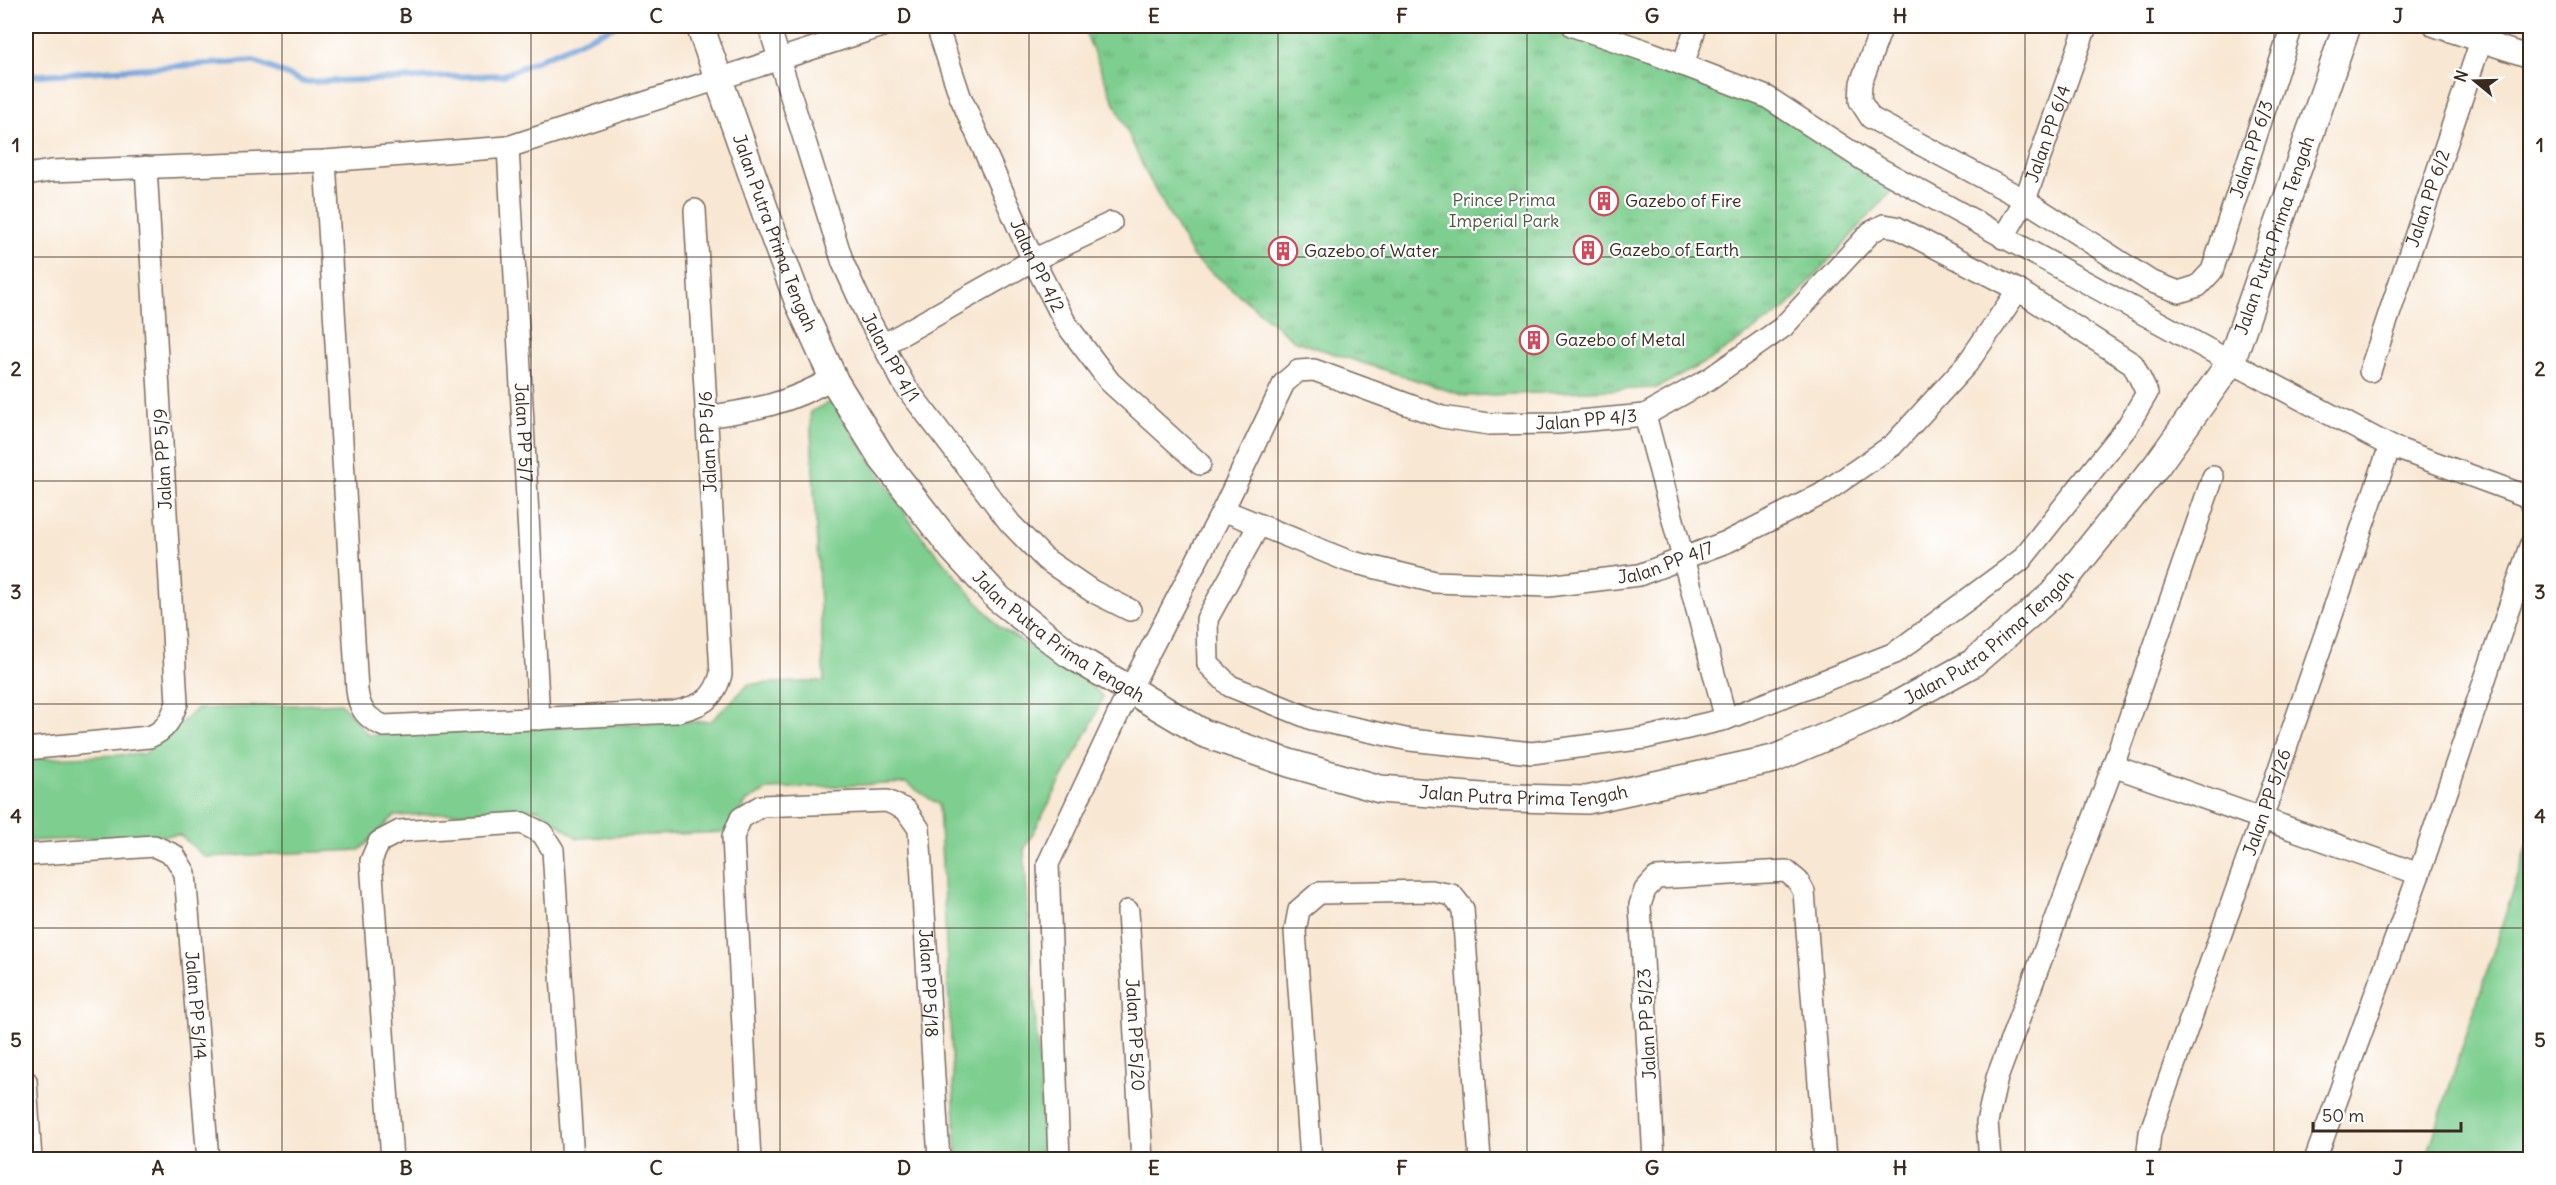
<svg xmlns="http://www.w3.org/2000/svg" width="2556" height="1185" font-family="Delius,sans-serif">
	<defs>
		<pattern id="park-tufts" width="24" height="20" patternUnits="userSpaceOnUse" patternTransform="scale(1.5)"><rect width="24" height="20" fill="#7dce8f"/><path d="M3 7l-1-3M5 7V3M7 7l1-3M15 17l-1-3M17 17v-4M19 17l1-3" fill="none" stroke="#68a774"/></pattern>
	</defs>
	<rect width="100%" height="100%" fill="#fff"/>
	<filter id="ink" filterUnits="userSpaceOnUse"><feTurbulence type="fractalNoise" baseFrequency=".0167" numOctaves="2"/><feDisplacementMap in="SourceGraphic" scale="12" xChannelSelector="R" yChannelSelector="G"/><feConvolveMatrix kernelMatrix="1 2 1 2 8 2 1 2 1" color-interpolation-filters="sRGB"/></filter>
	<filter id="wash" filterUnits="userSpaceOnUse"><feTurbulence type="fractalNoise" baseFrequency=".008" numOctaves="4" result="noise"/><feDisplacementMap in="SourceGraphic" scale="24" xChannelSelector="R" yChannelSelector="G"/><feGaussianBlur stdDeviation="1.35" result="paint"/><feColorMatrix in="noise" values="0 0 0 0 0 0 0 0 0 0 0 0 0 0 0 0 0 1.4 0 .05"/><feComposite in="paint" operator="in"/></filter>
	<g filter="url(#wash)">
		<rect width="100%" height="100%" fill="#f8e7d3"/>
		<g fill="#7dce8f" stroke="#5c7c56" stroke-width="1.5">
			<path d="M832 401 915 528 999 627 1088 683 1103 697 1091 725 1024 850 1045 1159H957L939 805 906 783 769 789 747 801 726 832 577 838 538 809 394 816 360 850 205 857 180 835 26 841V759L144 754 197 709 341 703 368 735 711 721 749 684 824 681 810 412Z"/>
			<path d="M2530 839V1159H2426Z"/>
		</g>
		<path fill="url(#park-tufts)" stroke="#5c7c56" stroke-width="1.5" d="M1083 26H1547L1620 53 1737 91 1897 185 1785 309 1711 359 1657 388 1465 396 1295 341 1193 257 1146 173 1111 95Z"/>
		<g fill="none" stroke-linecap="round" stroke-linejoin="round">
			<path stroke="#6fa0d9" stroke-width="6" d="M26 76 254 61 304 82 504 75 615 26"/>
		</g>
	</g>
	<g filter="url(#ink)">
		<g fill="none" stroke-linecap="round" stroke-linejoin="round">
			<g stroke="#7d6c5d" stroke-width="24">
				<g id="minor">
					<path id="s1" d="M769 26 843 263 867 316 905 386 1010 523 1045 559 1092 591 1130 610"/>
					<path id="s2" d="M937 26 960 96 1033 260 1066 324 1110 382 1200 464"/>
					<path d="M1573 26 1652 53 1767 97 1862 159 2231 362 2390 446 2526 496 2530 502"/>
					<path id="s3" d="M1882 26 1861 83 1860 101 1871 118 2025 200 2150 281 2179 292 2198 286 2212 271 2292 26"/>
					<path d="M2435 26 2530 57"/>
					<path d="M1683 65 1696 26"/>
					<path id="s4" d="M508 147 539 719"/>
					<path d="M325 161 357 690C359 709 366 718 384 726L675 712C700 706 714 701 721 674L695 210"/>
					<path d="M26 175 51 171 325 161 508 147 882 26"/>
					<path id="s5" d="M2003 238 2025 200 2086 26"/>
					<path d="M883 345 1033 260 1111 223"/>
					<path id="s6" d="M2370 371 2486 26"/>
					<path d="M1645 415 1726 719"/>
					<path d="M706 417C758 409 788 404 833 378"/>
					<path id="s7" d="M1223 510 1348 561 1435 582 1548 586 1639 575 1729 541 1822 494 1893 445 1967 364 2018 290"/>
					<path d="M26 749 149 737C166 731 171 719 177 703L146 167"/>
					<path d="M2113 766 2419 874"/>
					<path id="s8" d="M26 855 154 846 174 855 185 873 208 1160"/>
					<path id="s9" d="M1128 911 1142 1160"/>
					<path d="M26 1081 31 1160"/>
					<path d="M392 1160 371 861 379 842 400 831 522 823 542 833 553 850 573 1160"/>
					<path id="s10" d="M750 1160 733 837 741 818 761 806 887 801 906 810 919 829 939 1160"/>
					<path id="s11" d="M1059 1160 1048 864 1129 691 1223 510 1284 383 1298 371 1314 370 1442 417 1489 424 1557 423 1645 415 1709 379 1783 327 1871 232 1884 225 1896 227 2018 290 2133 364 2147 393 2127 427 2021 560 1895 653 1726 719 1645 738 1532 753 1410 740 1312 719 1230 686 1208 664 1207 619 1259 525"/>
					<path d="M1311 1160 1295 931 1299 910 1319 893 1431 891 1452 895 1463 909 1480 1160"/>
					<path d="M1654 1160 1640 905 1645 890 1656 878 1786 871 1798 881 1804 892 1825 1160"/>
					<path d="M1990 1160 1987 1122 1997 1078 2113 766 2213 477"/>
					<path id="s12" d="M2147 1160 2150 1133 2262 818 2390 446"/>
					<path d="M2315 1160 2419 874 2530 546"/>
				</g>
			</g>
			<g stroke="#7d6c5d" stroke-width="30">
				<g id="tertiary">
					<path id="s13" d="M700 26 771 228 799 303 835 382 882 458 953 549 999 599 1068 653 1203 733 1289 763 1380 789 1482 797 1587 800 1774 759 1886 711 1973 663 2053 594 2157 465 2231 362 2347 26"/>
				</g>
			</g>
			<use href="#minor" stroke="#fff" stroke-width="21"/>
			<use href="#tertiary" stroke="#fff" stroke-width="27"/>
		</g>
	</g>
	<path fill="none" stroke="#3b2a1e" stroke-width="1.5" stroke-opacity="0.55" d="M282 26V1160M531 26V1160M780 26V1160M1029 26V1160M1278 26V1160M1527 26V1160M1776 26V1160M2025 26V1160M2274 26V1160M26 257H2530M26 481H2530M26 704H2530M26 928H2530"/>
	<defs>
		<g id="building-ring" transform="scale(1.5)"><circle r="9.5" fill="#fff" stroke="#d1495b" stroke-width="1.5"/><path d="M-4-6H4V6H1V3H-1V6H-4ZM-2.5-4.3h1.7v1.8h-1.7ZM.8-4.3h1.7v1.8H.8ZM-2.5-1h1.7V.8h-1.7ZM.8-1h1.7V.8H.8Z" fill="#d1495b"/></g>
	</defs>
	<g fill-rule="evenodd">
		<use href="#building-ring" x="1604" y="201"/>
		<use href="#building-ring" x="1588" y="250"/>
		<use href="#building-ring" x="1283" y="251"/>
		<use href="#building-ring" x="1534" y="340"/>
	</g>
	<g text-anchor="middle" stroke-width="4.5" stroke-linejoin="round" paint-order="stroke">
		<g font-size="18" fill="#3b2a1e" stroke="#fff">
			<text dy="6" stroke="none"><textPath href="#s5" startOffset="114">Jalan PP 6/4</textPath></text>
			<text dy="6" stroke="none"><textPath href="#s3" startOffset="622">Jalan PP 6/3</textPath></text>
			<text dy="6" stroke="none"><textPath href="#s6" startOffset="182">Jalan PP 6/2</textPath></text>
			<text dy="6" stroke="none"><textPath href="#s13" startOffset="220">Jalan Putra Prima Tengah</textPath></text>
			<text dy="6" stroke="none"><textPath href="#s13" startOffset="2236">Jalan Putra Prima Tengah</textPath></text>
			<text dy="6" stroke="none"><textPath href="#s2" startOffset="260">Jalan PP 4/2</textPath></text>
			<text dy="6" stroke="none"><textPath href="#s1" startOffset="354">Jalan PP 4/1</textPath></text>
			<text dy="6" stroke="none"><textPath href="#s11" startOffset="1148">Jalan PP 4/3</textPath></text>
			<text dy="6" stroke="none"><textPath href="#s4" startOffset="286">Jalan PP 5/7</textPath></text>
			<text transform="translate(708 442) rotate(-93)" y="6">Jalan PP 5/6</text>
			<text transform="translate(163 459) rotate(-93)" y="6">Jalan PP 5/9</text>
			<text dy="6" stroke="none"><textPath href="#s7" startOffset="458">Jalan PP 4/7</textPath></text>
			<text dy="6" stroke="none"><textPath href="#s13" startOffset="724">Jalan Putra Prima Tengah</textPath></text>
			<text dy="6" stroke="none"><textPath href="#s13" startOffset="1732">Jalan Putra Prima Tengah</textPath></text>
			<text dy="6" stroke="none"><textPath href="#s13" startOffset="1228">Jalan Putra Prima Tengah</textPath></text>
			<text dy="6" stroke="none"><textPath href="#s12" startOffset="378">Jalan PP 5/26</textPath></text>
			<text dy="6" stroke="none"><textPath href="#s10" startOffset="692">Jalan PP 5/18</textPath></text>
			<text dy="6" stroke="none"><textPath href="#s8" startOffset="304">Jalan PP 5/14</textPath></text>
			<text transform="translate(1647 1024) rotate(-93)" y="6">Jalan PP 5/23</text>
			<text dy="6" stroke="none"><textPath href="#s9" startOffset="124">Jalan PP 5/20</textPath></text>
		</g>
		<g font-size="18" fill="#4f5b40" stroke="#fff">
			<text x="1504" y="206">Prince Prima<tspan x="1504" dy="21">Imperial Park</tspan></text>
		</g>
		<g font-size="18" fill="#3b2a1e" stroke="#fff" text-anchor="start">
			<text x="1625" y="207">Gazebo of Fire</text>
			<text x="1609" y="256">Gazebo of Earth</text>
			<text x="1304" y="257">Gazebo of Water</text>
			<text x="1555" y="346">Gazebo of Metal</text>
		</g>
	</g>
	<rect width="2556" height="1185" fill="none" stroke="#fff" stroke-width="66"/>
	<g transform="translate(2475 81) rotate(289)" stroke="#ffffff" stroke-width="4.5" paint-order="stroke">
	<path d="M0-4.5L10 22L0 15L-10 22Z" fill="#3b2a1e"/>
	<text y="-9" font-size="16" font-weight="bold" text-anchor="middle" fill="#3b2a1e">N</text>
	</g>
	<path d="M2313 1122v9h148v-9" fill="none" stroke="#3b2a1e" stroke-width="3"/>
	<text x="2322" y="1122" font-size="18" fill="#3b2a1e" stroke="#ffffff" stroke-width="4.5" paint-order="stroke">50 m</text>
	<rect x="33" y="33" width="2490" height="1119" fill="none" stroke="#3b2a1e" stroke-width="2"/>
	<g font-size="20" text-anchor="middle" font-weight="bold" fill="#3b2a1e">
		<text x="158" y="23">A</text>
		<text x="406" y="23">B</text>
		<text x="656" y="23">C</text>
		<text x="904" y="23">D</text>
		<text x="1154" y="23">E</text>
		<text x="1402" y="23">F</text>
		<text x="1652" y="23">G</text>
		<text x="1900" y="23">H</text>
		<text x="2150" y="23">I</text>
		<text x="2398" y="23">J</text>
		<text x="16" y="152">1</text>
		<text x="2540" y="152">1</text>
		<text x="16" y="376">2</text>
		<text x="2540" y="376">2</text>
		<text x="16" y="599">3</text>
		<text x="2540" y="599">3</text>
		<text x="16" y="823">4</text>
		<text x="2540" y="823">4</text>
		<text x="16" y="1047">5</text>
		<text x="2540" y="1047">5</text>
		<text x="158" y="1175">A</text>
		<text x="406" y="1175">B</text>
		<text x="656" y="1175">C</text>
		<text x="904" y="1175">D</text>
		<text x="1154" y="1175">E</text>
		<text x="1402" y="1175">F</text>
		<text x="1652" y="1175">G</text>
		<text x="1900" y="1175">H</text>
		<text x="2150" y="1175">I</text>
		<text x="2398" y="1175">J</text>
	</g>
</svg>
